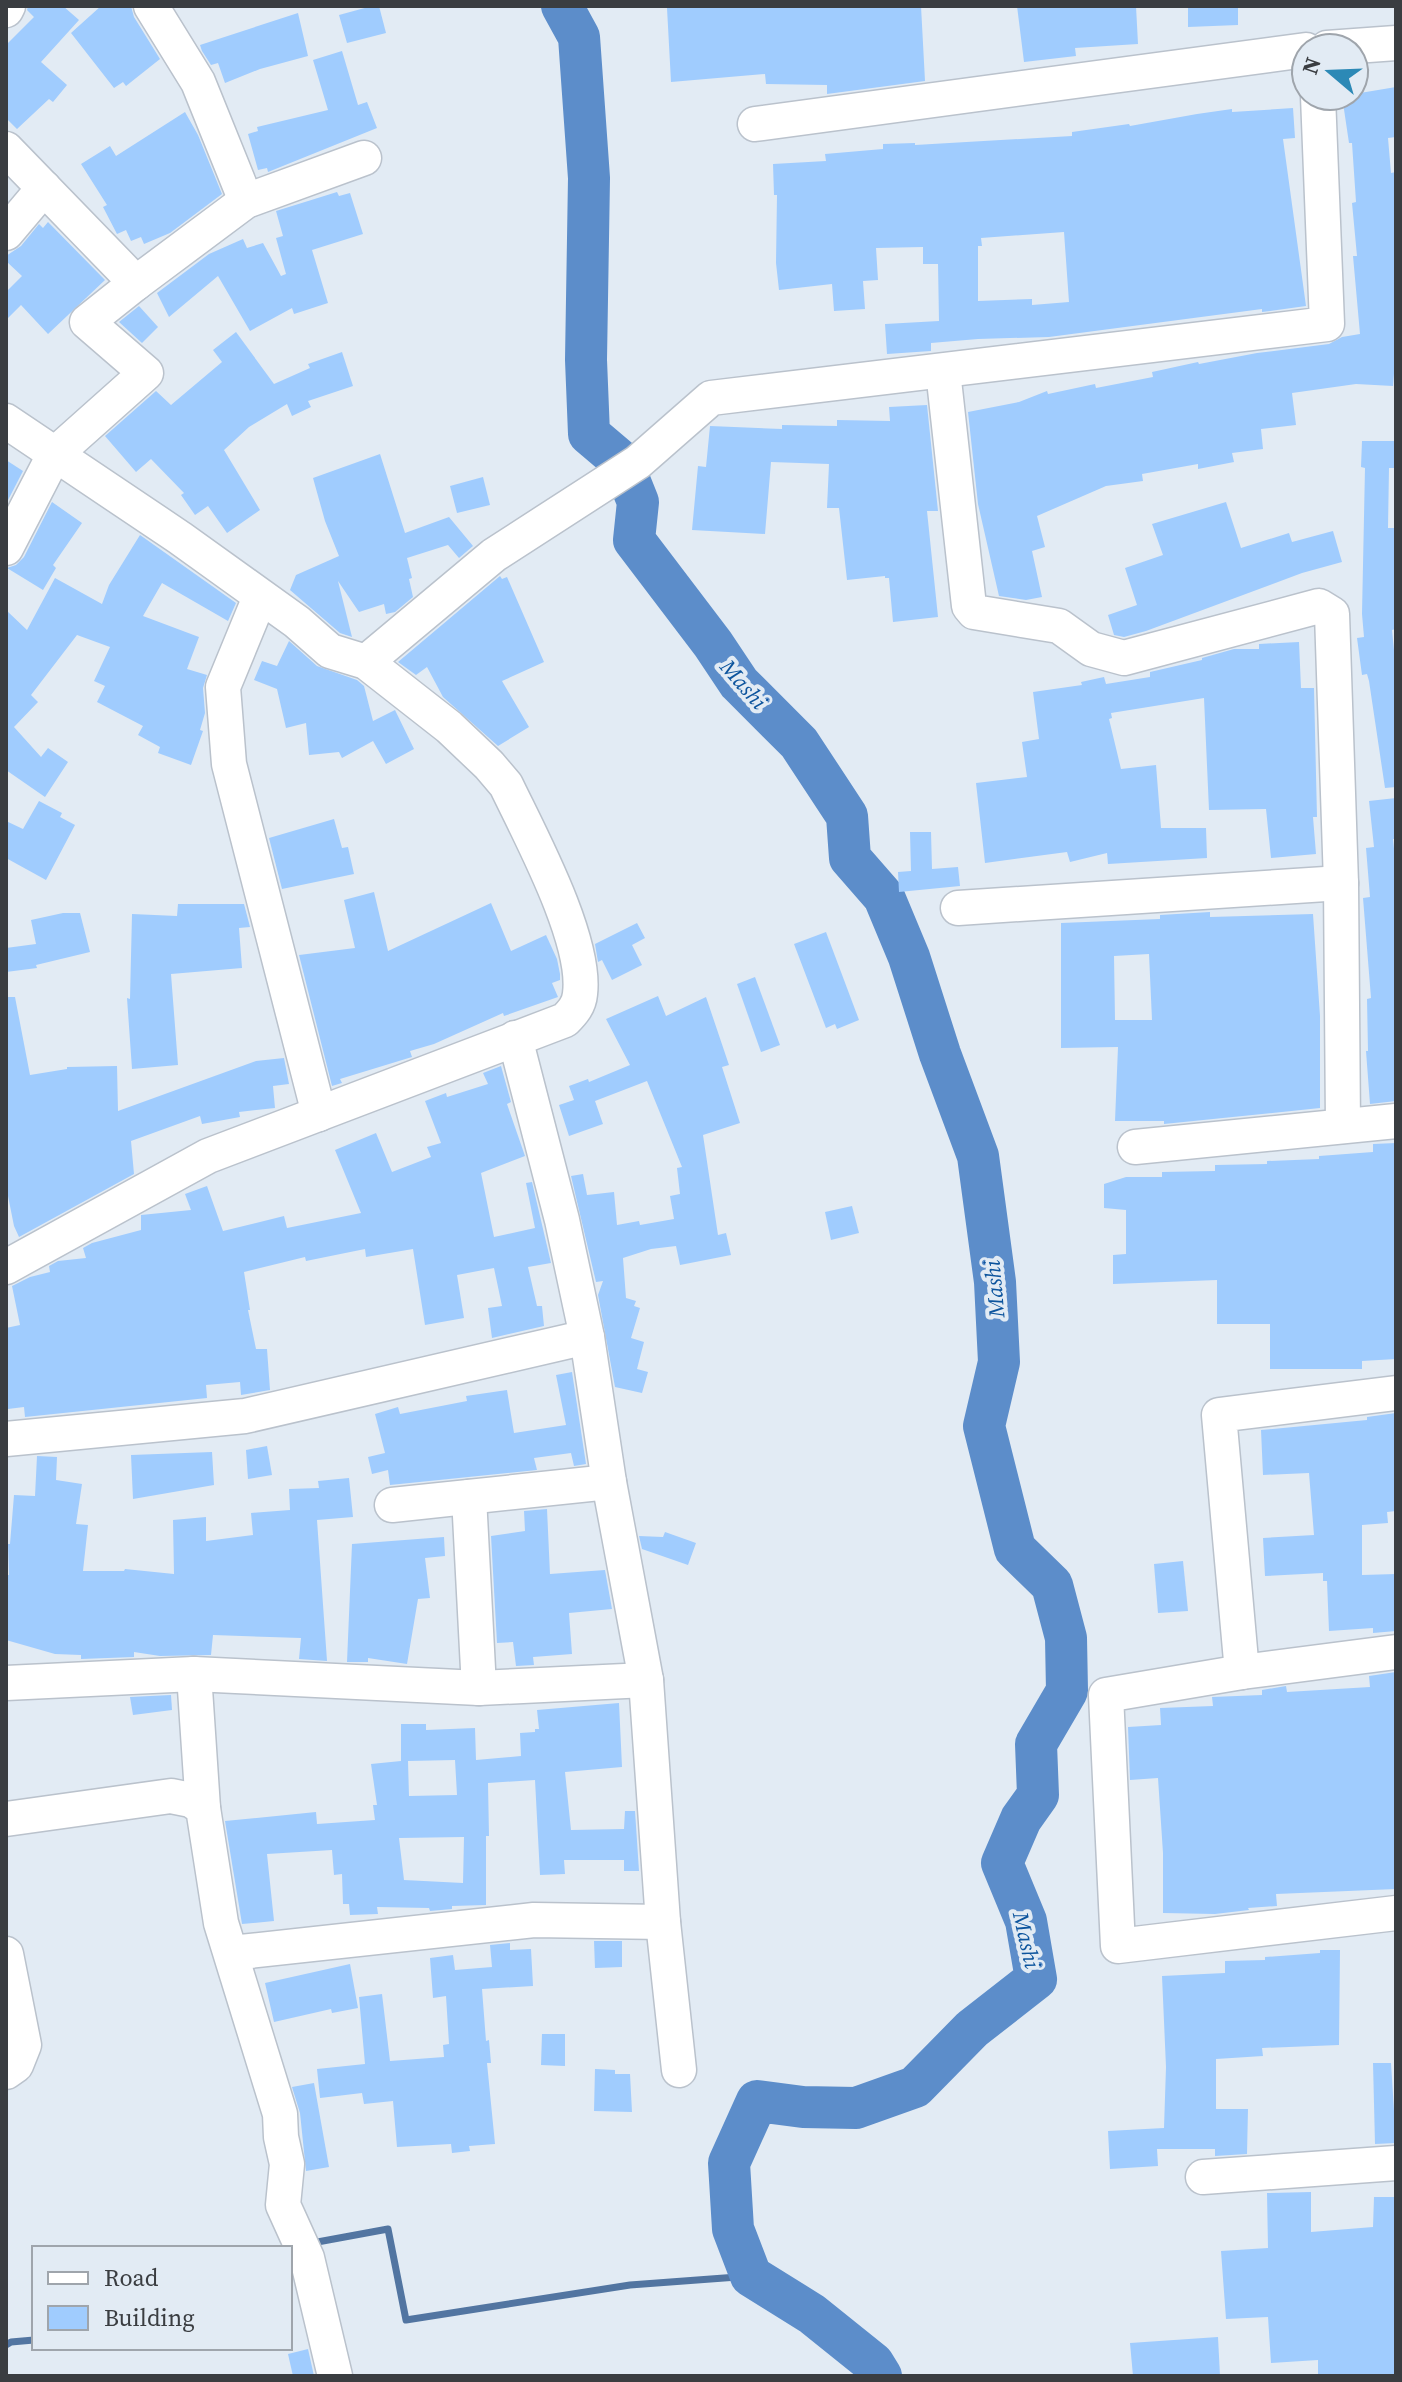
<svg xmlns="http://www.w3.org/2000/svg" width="1402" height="2382" font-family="'Source Serif 4',serif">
	<rect width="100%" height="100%" fill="#e2ebf4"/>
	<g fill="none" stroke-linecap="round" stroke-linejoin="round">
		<g stroke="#5275a1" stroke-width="7">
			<path d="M312 2243 388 2229 406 2320 630 2285 751 2276"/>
			<path d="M6 2345 11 2342 34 2340"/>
		</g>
		<path stroke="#5c8dca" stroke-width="42" d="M562 6 579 37 589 178 586 360 589 434 622 462 638 502 634 540 713 644 739 683 799 743 847 816 850 858 884 897 909 957 940 1054 978 1156 995 1282 999 1362 984 1426 1015 1549 1052 1585 1066 1638 1067 1691 1036 1744 1038 1795 1021 1819 1002 1863 1026 1921 1036 1979 972 2029 915 2087 856 2108 803 2107 757 2101 729 2163 733 2229 751 2276 812 2314 873 2363 881 2376"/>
	</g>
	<g fill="#a0ccfe" fill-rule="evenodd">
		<path d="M28 6H63L79 20 41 62 67 85 53 102 49 99 17 129 6 118V45L34 17 27 10Z"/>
		<path d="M101 6H131L134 17 160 59 126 86 123 82 114 88 71 33Z"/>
		<path d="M372 6H379L386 33 347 43 339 15Z"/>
		<path d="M687 6H921L925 81 827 94V85L766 84 765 74 671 82 667 8Z"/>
		<path d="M1017 6H1136L1138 44 1075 48 1076 56 1024 62Z"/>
		<path d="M1188 6H1238V25L1188 27Z"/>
		<path d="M298 13 308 56 260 69 225 83 218 63 211 65 202 51 200 45Z"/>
		<path d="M342 51 358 105 367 102 377 128 268 172 267 168 258 170 248 134 258 131 257 127 328 110 313 60Z"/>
		<path d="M1396 87V137L1388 138 1391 173 1396 172V349L1393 386 1356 384 1292 393 1296 425 1261 429 1263 449 1232 453 1234 462 1198 469V464L1142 474 1143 481 1106 486 1037 516 1045 547 1032 551 1042 597 1026 600 999 596 978 504 968 412 1019 402 1047 391 1048 394 1095 384 1096 388 1153 377 1152 372 1198 362 1199 364 1257 353 1329 344 1342 337 1360 334 1353 256H1357L1352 203 1356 202 1352 143H1349L1342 96Z"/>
		<path d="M1293 108 1295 138 1283 139 1306 306 1262 312V309L1049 337 978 339 931 343V351L887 354 885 324 939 321 938 264H923V247L876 248 878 280 863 281 865 309 834 311 832 284 779 290 776 263 777 195H774L773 164 826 161 825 154 883 149V144L915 143V145L1072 136V132L1129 124 1130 126 1197 114 1232 109V112ZM1064 232 1069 302 1032 305V299L978 301V246H982L981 238Z"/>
		<path d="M185 112 198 135 222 194 170 233 144 244 141 237 131 241 126 230 117 234 103 207 107 205 81 164 110 146 116 156Z"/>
		<path d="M337 192 339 196 350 193 363 234 312 250 328 303 294 314 292 308 250 331 218 276 169 317 157 293 209 254 243 239 247 248 263 243 281 276 286 274 276 238 283 236 276 211Z"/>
		<path d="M48 222 105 280 48 334 21 305 6 320V292L22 276 6 261V256L21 246 39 224 43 228Z"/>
		<path d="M139 306 158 327 142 343 119 322Z"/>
		<path d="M236 332 274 384 310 368 308 364 342 352 353 386 308 401 311 407 292 416 287 404 249 427 224 450 260 510 227 533 208 506 195 515 181 495 184 493 151 459 136 472 105 436 156 391 171 405 222 362 213 350Z"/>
		<path d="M927 405 938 511H927L938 617 893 622 889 578H885V576L847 580 839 508H827L829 464 771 462 765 534 692 530 698 466 706 467 710 426 782 429V425L837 426V420L890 421 889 407Z"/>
		<path d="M1362 441H1395L1394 468H1389L1388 528H1394L1396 561V629L1392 630 1396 670V787L1385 788 1369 681 1367 674 1362 675 1357 638 1364 637 1362 614 1365 468 1361 467Z"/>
		<path d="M380 454 405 533 449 517 473 546 459 558 448 545 407 558 412 578 409 579 413 597 395 612 386 614 384 604 359 612 338 581 352 637 340 633 290 590 296 575 339 556 325 521 313 478Z"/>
		<path d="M6 460 23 471 6 504Z"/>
		<path d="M483 477 490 505 457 513 450 486Z"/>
		<path d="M52 502 82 523 53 565 56 568 43 590 7 568 16 565 24 557Z"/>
		<path d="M1226 502 1241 548 1289 533 1292 542 1333 531 1342 562 1302 573 1146 631 1124 637 1114 635 1108 615 1137 605 1125 568 1163 555 1152 524Z"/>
		<path d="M140 535 236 603 228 621 162 583 143 616 199 637 187 669 207 675 203 688 205 713 200 730 203 731 191 765 158 753 160 747 138 735 143 726 97 702 105 686 94 681 110 647 77 635 31 695 38 702 14 727 41 757 48 748 68 762 45 797 6 770V610L27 630 55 578 102 604 109 585Z"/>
		<path d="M500 576 502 579 507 577 544 662 502 681 529 727 498 746 443 697 427 667 416 675 398 662Z"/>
		<path d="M289 641 317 666 357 680 364 686 373 721 395 710 414 749 386 764 373 741 342 758 339 752 309 755 306 723 286 728 277 689 254 680 262 661 277 666Z"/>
		<path d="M1299 642 1301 688H1314L1317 817H1313L1316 854 1271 858 1266 809 1209 810 1204 698 1111 713 1112 718 1109 719 1121 769 1156 765 1161 828H1206L1207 858 1108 864 1107 853 1070 862 1067 852 985 863 976 783 1027 777 1022 742 1039 739 1033 692 1082 685 1081 682 1104 677 1106 684 1150 677V672L1202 660V658L1234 649H1259V644Z"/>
		<path d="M1396 798V839H1393L1396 868V1101L1370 1104 1366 1051H1368L1367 999 1371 998 1363 898 1370 897 1366 848 1374 847 1369 801Z"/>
		<path d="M39 801 62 813 60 817 75 825 46 880 6 858V821L23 829Z"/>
		<path d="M334 819 342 848 348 847 354 874 282 889 269 838Z"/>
		<path d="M910 832H931L932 869 958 867 960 886 899 892 898 872 911 871Z"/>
		<path d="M374 892 388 951 491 903 511 951 546 935 557 959 560 974V980L552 983 558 997 504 1016 503 1013 434 1044 410 1051 412 1057 340 1079 342 1083 332 1086 299 955 355 948 344 900Z"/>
		<path d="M178 904H244L250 927 239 928 242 968 171 974 178 1065 132 1069 127 998 130 999 132 914 177 916Z"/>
		<path d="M1210 912V917L1313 914 1320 1016V1108L1164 1124V1121H1115L1118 1047 1061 1048V923L1160 919V915ZM1149 954 1152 1020H1115L1114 956Z"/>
		<path d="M63 913H80L90 952 36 965 37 968 6 972V948L36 944 31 920Z"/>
		<path d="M637 923 645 938 632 945 642 965 612 980 602 960 598 962 595 944Z"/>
		<path d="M826 932 859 1020 837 1029 835 1024 826 1028 794 944Z"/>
		<path d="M755 977 780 1045 761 1052 737 984Z"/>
		<path d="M658 996 666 1016 706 997 729 1065 722 1067 740 1123 703 1135 718 1235 726 1233 731 1255 680 1265 676 1246 651 1249 623 1258 626 1298 636 1301 634 1306 640 1308 631 1338 644 1342 637 1369 648 1372 642 1393 615 1387 598 1295 603 1281 596 1282 571 1176 583 1174 587 1195 614 1192 617 1225 639 1221 640 1225 674 1219 670 1196 680 1194 677 1168 682 1167 647 1081 595 1101 603 1124 569 1136 559 1105 574 1100 569 1086 588 1079 589 1082 630 1065 606 1019Z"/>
		<path d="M6 997H15L30 1075 67 1069V1067L117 1066 118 1111 256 1061 284 1058 289 1084 273 1086 275 1108 239 1112 240 1117 202 1124 200 1116 131 1141 134 1174 19 1237 14 1226 6 1186Z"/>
		<path d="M501 1066 511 1102 507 1104 525 1156 481 1173 494 1237 535 1228 526 1183 532 1182 551 1263 528 1267 537 1306H542L544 1326 492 1338 488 1308 502 1306 494 1268 457 1275 464 1318 425 1325 413 1249 366 1257 365 1249 306 1261 305 1257 244 1272 250 1310H248L256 1349H267L270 1390 241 1395 240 1382 206 1385 207 1398 25 1417 24 1407 8 1409 6 1328 20 1325 12 1286 30 1277 50 1272 49 1266 58 1261 86 1258 83 1248 92 1243 141 1230V1215L191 1210 185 1194 207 1186 223 1231 284 1216 287 1228 361 1213 335 1150 376 1133 392 1172 431 1157 427 1147 441 1143 425 1101 446 1093 447 1097 488 1084 483 1073Z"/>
		<path d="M1396 1143V1359L1362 1361V1369H1270V1324H1217V1280L1113 1284V1255L1126 1254V1210L1104 1208V1184L1126 1177H1162V1172L1215 1171V1165L1267 1164V1161L1319 1159V1156L1373 1152V1144Z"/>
		<path d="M852 1206 859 1233 831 1240 825 1212Z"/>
		<path d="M572 1372 586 1464 574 1466 571 1453 534 1458 537 1470 390 1485 388 1470 372 1474 368 1457 385 1453 375 1414 398 1407 400 1414 467 1401 466 1396 507 1390 514 1433 566 1425 556 1375Z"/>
		<path d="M1396 1413V1511L1387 1512 1388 1523 1362 1525V1575L1396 1574V1631L1373 1633V1628L1329 1631 1327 1581H1323V1573L1265 1576 1263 1538 1314 1535 1309 1473 1263 1475 1261 1430 1367 1420V1417Z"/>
		<path d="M267 1446 272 1475 248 1479 246 1450Z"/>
		<path d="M212 1452 214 1485 133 1499 131 1455Z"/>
		<path d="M37 1456 57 1457 56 1480 82 1484 76 1524 88 1525 83 1571H124L125 1569 174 1574 173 1520 206 1517V1541L253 1535 251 1513 290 1510 289 1489 319 1488 318 1481 349 1478 353 1517 317 1520 327 1661 299 1659 301 1638 213 1635 211 1655 160 1656 134 1652V1657L81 1659V1655L55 1654 6 1640V1575H9L8 1544H10L14 1495 35 1496Z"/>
		<path d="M547 1509 550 1574 605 1570 612 1609 569 1613 572 1654 533 1657 534 1665 516 1666 513 1642 497 1643 491 1536 525 1531 524 1511Z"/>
		<path d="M665 1532 696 1543 688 1565 642 1549 639 1536 663 1537Z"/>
		<path d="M444 1537 445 1556 425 1558 430 1598 418 1599 407 1664 368 1658V1662H347L352 1544Z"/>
		<path d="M1183 1561 1188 1611 1158 1613 1154 1564Z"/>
		<path d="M1396 1672V1889L1276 1894 1277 1906 1248 1908 1249 1910 1215 1914 1163 1913V1853L1158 1778 1130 1780 1128 1727 1161 1725 1160 1708 1213 1706 1212 1697 1262 1695V1690L1286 1686 1287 1692 1370 1687 1369 1676Z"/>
		<path d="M171 1695 172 1710 133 1715 130 1697Z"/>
		<path d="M619 1703 622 1767 565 1772 571 1830 624 1829 625 1811H635L639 1871H624V1860H564L565 1874 540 1875 535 1780 488 1783 489 1836H486V1905L452 1906V1909L430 1911 429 1908 377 1907 378 1914 350 1915 349 1904H343L342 1874 334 1875 332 1850 267 1854 274 1921 242 1924 225 1821 316 1812 317 1824 375 1820 373 1805H377L371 1764 401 1761V1724H426V1730L475 1728 476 1760 521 1756 520 1733 535 1732V1729H539L537 1710ZM455 1760 457 1795 409 1796 408 1761ZM464 1837 463 1883 404 1880 399 1838Z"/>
		<path d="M594 1941H622V1967L595 1968Z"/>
		<path d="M510 1943V1950L531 1949 533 1986 482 1989 486 2041 489 2040 491 2063H487L495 2144 469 2146 470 2151 452 2153 451 2144 397 2147 393 2101 364 2104 362 2093 320 2098 317 2069 365 2064 359 1997 382 1994 390 2061 444 2057 443 2045 449 2044 446 1996 433 1998 430 1958 453 1955 455 1970 492 1967 490 1945Z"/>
		<path d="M1320 1950H1340L1339 2045 1262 2048 1263 2056 1216 2059V2109H1248L1247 2154 1215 2156V2149H1157L1158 2166 1110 2169 1108 2131 1164 2128 1166 2067 1162 1976 1225 1973V1961L1265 1960V1957L1320 1953Z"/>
		<path d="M350 1964 358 2008 332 2013 331 2009 274 2022 265 1983Z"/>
		<path d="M542 2034H565V2066L541 2065Z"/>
		<path d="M1373 2063H1391L1396 2143 1375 2144Z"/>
		<path d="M595 2069 615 2070V2074H630L632 2112 594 2111Z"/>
		<path d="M314 2083 329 2167 306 2171 300 2113 292 2087Z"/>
		<path d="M1311 2192V2232L1373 2227 1374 2197H1396V2376H1318V2360L1271 2363 1268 2317 1226 2319 1221 2251 1268 2248 1267 2193Z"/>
		<path d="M1218 2337 1220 2376H1133L1130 2343Z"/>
		<path d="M308 2349 314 2376H293L288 2354Z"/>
	</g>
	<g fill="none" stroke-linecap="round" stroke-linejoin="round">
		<g stroke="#bac2cc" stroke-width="37">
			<g id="minor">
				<path d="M151 6 198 82 246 201"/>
				<path d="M6 10 8 6"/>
				<path d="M1327 48 1396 43"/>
				<path d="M755 124 1306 50"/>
				<path d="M6 149 136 283 246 201 364 158"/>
				<path d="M6 233 44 188"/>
				<path d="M943 371 969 606 974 612 1059 626 1091 649 1124 658 1319 606 1332 614 1341 883 1343 1126"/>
				<path d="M6 421 180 538 297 622 330 651 366 662 449 727 489 765 506 785C530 835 587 940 580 994 579 1005 573 1012 565 1020L208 1156 6 1267"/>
				<path d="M6 548 54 455 146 373 87 322 136 283"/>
				<path d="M260 597 223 687 229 764 319 1114"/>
				<path d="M366 662 494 555 638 462 711 398 1327 324 1318 96"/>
				<path d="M958 908 1341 883"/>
				<path d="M515 1038 562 1220 587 1337 609 1482 646 1680 663 1922 679 2070"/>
				<path d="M1135 1147 1396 1121"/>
				<path d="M6 1439 245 1416 587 1337"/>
				<path d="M469 1497 479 1688"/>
				<path d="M392 1505 609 1482"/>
				<path d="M1396 1652 1242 1672 1106 1695 1118 1946 1396 1913"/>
				<path d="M1242 1672 1219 1415 1396 1393"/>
				<path d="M194 1674 203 1808"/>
				<path d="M6 1683 194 1674 479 1688 646 1680"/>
				<path d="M6 1819 171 1796 191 1800 203 1808 221 1923 280 2114 281 2137 287 2164 283 2205 307 2258 335 2376"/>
				<path d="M231 1953 534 1920 663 1922"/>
				<path d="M6 1954 24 2045 16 2065 6 2072"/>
				<path d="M1203 2177 1396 2163"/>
			</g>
		</g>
		<use href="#minor" stroke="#fff" stroke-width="34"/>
	</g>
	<g text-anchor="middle" stroke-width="8" stroke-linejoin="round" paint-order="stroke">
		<g font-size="22" font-style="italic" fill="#0c549d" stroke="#e2ebf4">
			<text transform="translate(744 684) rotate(49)" y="8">Mashi</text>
			<text transform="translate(994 1289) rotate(-95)" y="8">Mashi</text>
			<text transform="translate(1027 1940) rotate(77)" y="8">Mashi</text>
		</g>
	</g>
	<rect width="1402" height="2382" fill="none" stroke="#3a3d41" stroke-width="16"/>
	<rect x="32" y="2246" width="260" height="104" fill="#e2ebf4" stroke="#9fa5ac" stroke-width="2"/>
	<rect x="48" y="2272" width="40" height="12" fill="#ffffff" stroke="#9fa5ac" stroke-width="2"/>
	<text x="104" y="2286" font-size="24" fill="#3a3d41">Road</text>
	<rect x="48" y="2306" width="40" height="24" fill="#a0ccfe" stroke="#9fa5ac" stroke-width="2"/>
	<text x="104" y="2326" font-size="24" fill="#3a3d41">Building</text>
	<g transform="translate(1330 72) rotate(289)"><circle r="38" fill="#e2ebf4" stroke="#9fa5ac" stroke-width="2"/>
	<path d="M0-6L14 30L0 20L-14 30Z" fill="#2c89b6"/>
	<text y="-12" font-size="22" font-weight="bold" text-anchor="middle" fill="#3a3d41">N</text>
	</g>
</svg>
